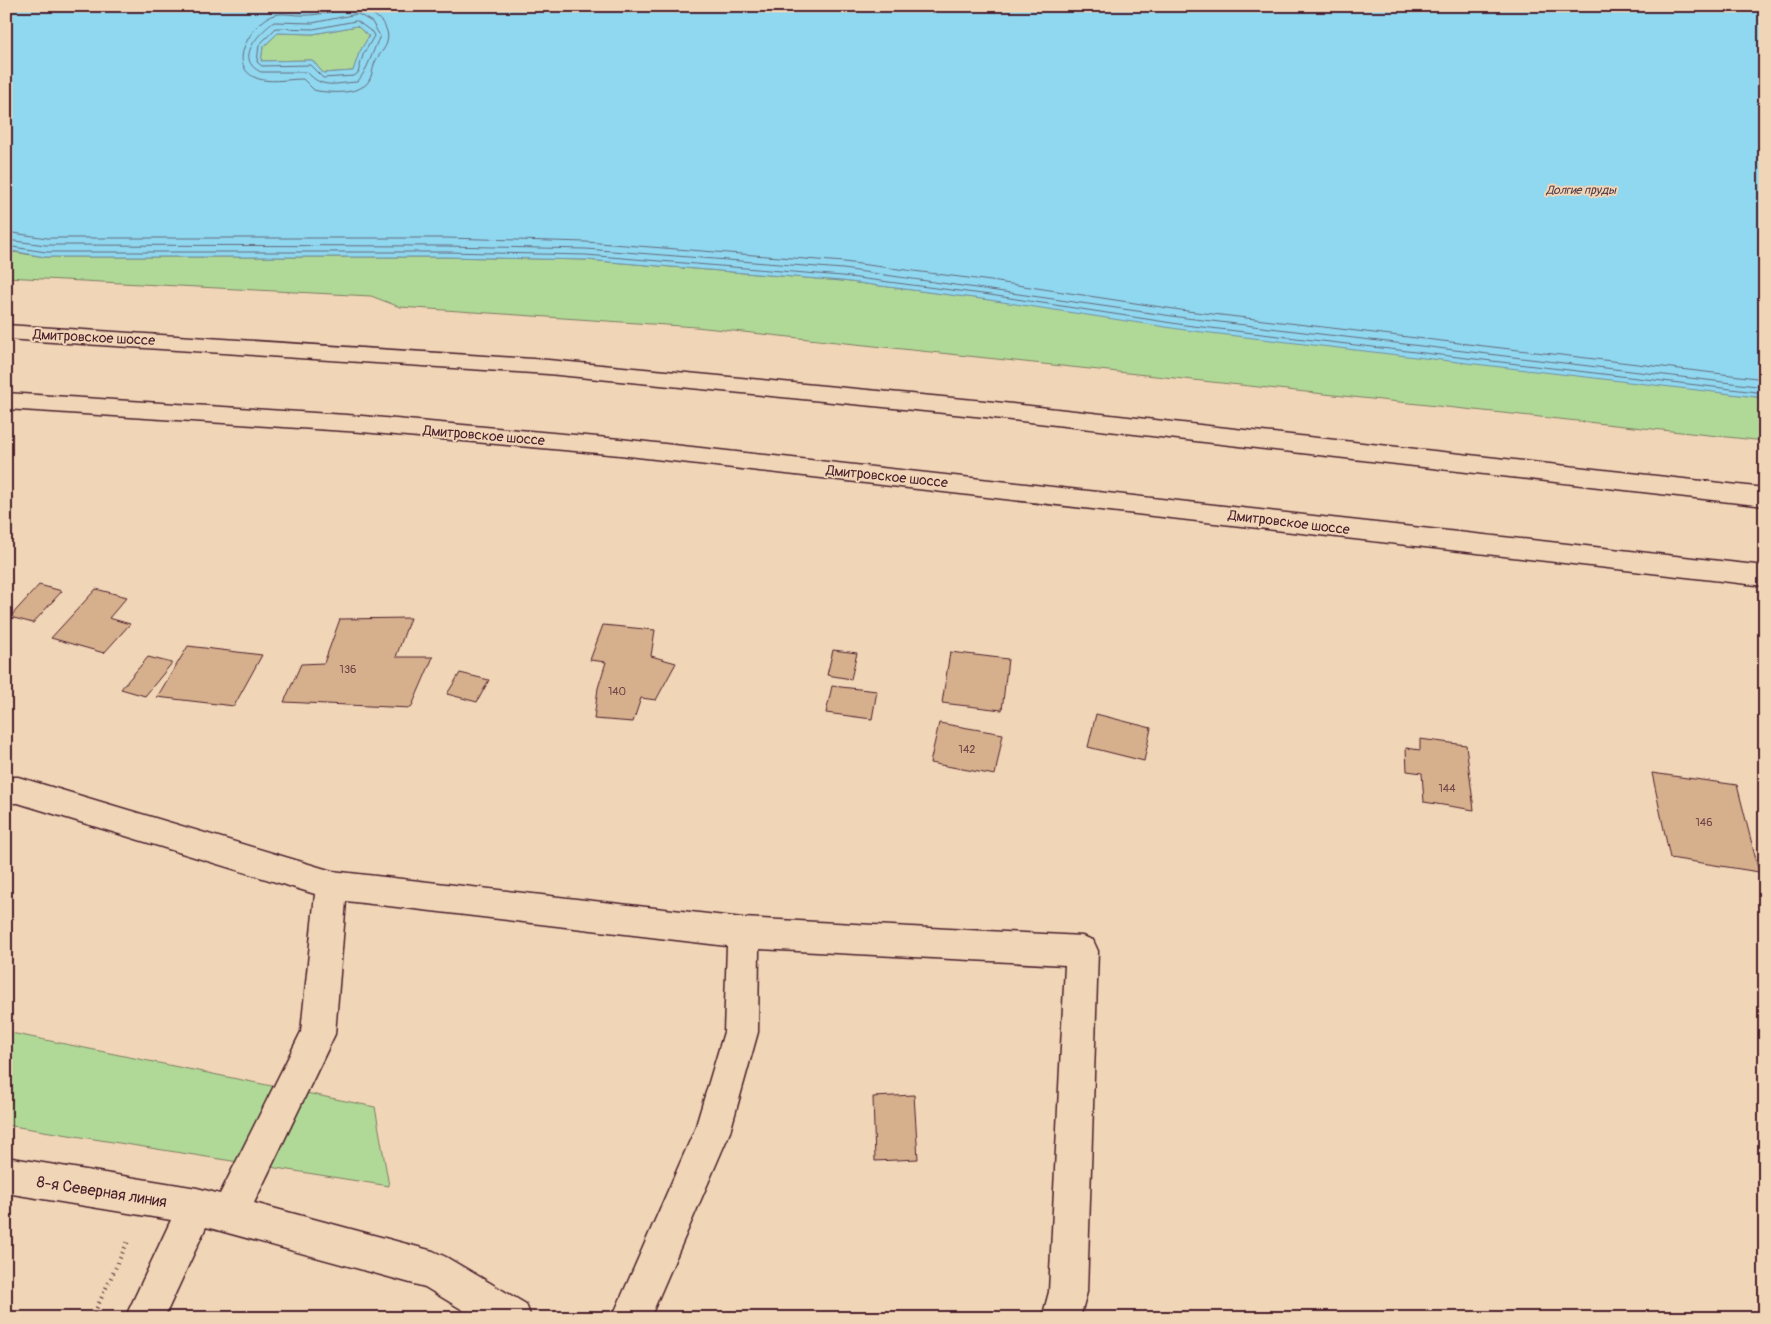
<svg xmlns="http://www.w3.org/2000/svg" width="1771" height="1324" font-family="Pangolin,sans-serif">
	<rect width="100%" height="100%" fill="#f0d5b7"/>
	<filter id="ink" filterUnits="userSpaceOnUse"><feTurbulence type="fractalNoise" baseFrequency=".02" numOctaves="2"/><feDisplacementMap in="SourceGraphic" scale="10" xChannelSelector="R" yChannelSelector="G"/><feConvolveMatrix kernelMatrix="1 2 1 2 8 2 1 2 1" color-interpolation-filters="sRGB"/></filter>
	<g filter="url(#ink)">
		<g fill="#b0d997" stroke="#7d7c61">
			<path d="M357 26 369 36 359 53 353 71 323 73 312 60 261 61 263 47 278 33 313 34Z"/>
			<path d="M6 251 45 257H446L586 260 842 281 1765 398V441L696 327 400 307 371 296 6 277Z"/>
			<path d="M6 1032 375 1107 389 1186 6 1125Z"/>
		</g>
		<path fill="#8fd8f0" stroke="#738ea1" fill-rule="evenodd" d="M6 6H1765V398L1185 330 989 300 842 281 586 260 446 257H45L6 250ZM357 26 369 36 359 53 353 71 323 73 312 60 261 61 263 47 278 33 313 34Z"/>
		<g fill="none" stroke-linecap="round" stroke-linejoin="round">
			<g stroke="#66697a" stroke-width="1">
				<path d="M358 7C372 11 392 25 387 42 385 50 378 55 375 62 372 70 372 81 364 86 352 94 332 93 318 91L314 90 303 79C288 79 267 84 254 77 227 63 252 25 271 16 280 12 291 15 301 15 321 16 339 9 358 7Z"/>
				<path d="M358 14 372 22 380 36C373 50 367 72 357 82 335 83 323 90 307 72H261C233 59 260 32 274 22L312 23Z"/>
				<path d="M357 21 372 32 374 36 363 55 358 73 354 76 323 78 310 65 262 66 257 62 259 45 276 28 313 29Z"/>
				<path d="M6 232 47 238H447L586 242 844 262 991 281 1187 311 1765 379"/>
				<path d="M6 240 46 245 447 246 586 249 843 269 1186 318 1765 387"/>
				<path d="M6 246 46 252H446L586 255 842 276 990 295 1185 325 1765 393"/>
			</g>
		</g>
		<g fill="#d6af8d" stroke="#4a1f2b">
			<path d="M39 585 62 591 33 623 10 617Z"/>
			<path d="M96 589 127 597 109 618 130 624 104 653 51 638Z"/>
			<path d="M410 618 396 657H433L411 708 284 702 301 664 324 663 340 619Z"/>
			<path d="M603 625 655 630 651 656 676 663 656 700 641 698 633 722 594 719 598 688 606 662 590 660Z"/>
			<path d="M188 646 262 655 234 706 157 697Z"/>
			<path d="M833 650 857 653 851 679 827 675Z"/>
			<path d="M950 652 1008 659 1002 710 942 703Z"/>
			<path d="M148 657 172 663 145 696 121 689Z"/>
			<path d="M460 673 489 680 477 702 447 694Z"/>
			<path d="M832 686 877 691 872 719 826 713Z"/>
			<path d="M1096 714 1151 728 1144 761 1088 747Z"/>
			<path d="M939 723 1003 734 995 775 930 763Z"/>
			<path d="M1420 739 1466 745 1474 810 1424 802 1422 773 1407 771 1406 748 1420 750Z"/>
			<path d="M1652 773 1737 785 1759 872 1670 858Z"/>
			<path d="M914 1095 918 1159 875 1161 873 1097Z"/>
		</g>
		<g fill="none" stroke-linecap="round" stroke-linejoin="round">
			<g stroke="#4a1f2b" stroke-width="3">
				<path id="minor" d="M6 777H18L332 871 743 918 1082 936 1093 940 1098 951 1087 1292 1080 1318H1042L1049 1292 1065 965 759 949 758 1032 730 1132 650 1318H612L695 1129 724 1032 727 946 346 901 335 1034 254 1203 433 1251 446 1257 526 1304 531 1318H476L425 1287 206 1227 164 1318H125L171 1220 6 1193V1157L197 1188 220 1194 301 1032 315 894 18 803H6Z"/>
			</g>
			<g stroke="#4a1f2b" stroke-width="3">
				<g id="highway">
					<path d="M6 325 548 360 985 401 1765 488V506L985 417 548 374 6 339Z"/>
					<path d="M6 393 362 416 620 439 1765 566V586L620 455 362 432 6 409Z"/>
				</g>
			</g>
			<path stroke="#4a1f2b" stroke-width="4" stroke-dasharray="1 4.5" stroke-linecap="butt" d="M92 1318 129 1239"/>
			<use href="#minor" fill="#f0d5b7" fill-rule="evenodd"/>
			<use href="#highway" fill="#f0d5b7" fill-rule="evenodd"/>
		</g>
	</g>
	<g text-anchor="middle" stroke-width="4" stroke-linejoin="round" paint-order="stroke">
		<g font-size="11" fill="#6d4344">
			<text x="348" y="673">136</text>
			<text x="617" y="695">140</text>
			<text x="967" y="753">142</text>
			<text x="1447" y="792">144</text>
			<text x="1704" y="826">146</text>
		</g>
		<g font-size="12" font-style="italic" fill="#543b49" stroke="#f0d5b7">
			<text x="1581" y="194">Долгие пруды</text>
		</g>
		<g font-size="14" fill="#4a1f2b" stroke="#f0d5b7">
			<text transform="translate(94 337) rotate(3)" y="5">Дмитровское шоссе</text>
			<text transform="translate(484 435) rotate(5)" y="5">Дмитровское шоссе</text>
			<text transform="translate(887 476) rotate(6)" y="5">Дмитровское шоссе</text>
			<text transform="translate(1289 522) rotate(7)" y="5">Дмитровское шоссе</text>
		</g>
		<g font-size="16" fill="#4a1f2b" stroke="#f0d5b7">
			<text transform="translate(102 1191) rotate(9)" y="6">8-я Северная линия</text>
		</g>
	</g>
	<rect width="1771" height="1324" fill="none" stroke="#f0d5b7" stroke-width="25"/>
	<rect x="12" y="12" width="1746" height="1299" fill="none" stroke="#4a1f2b" stroke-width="2" filter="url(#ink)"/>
</svg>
